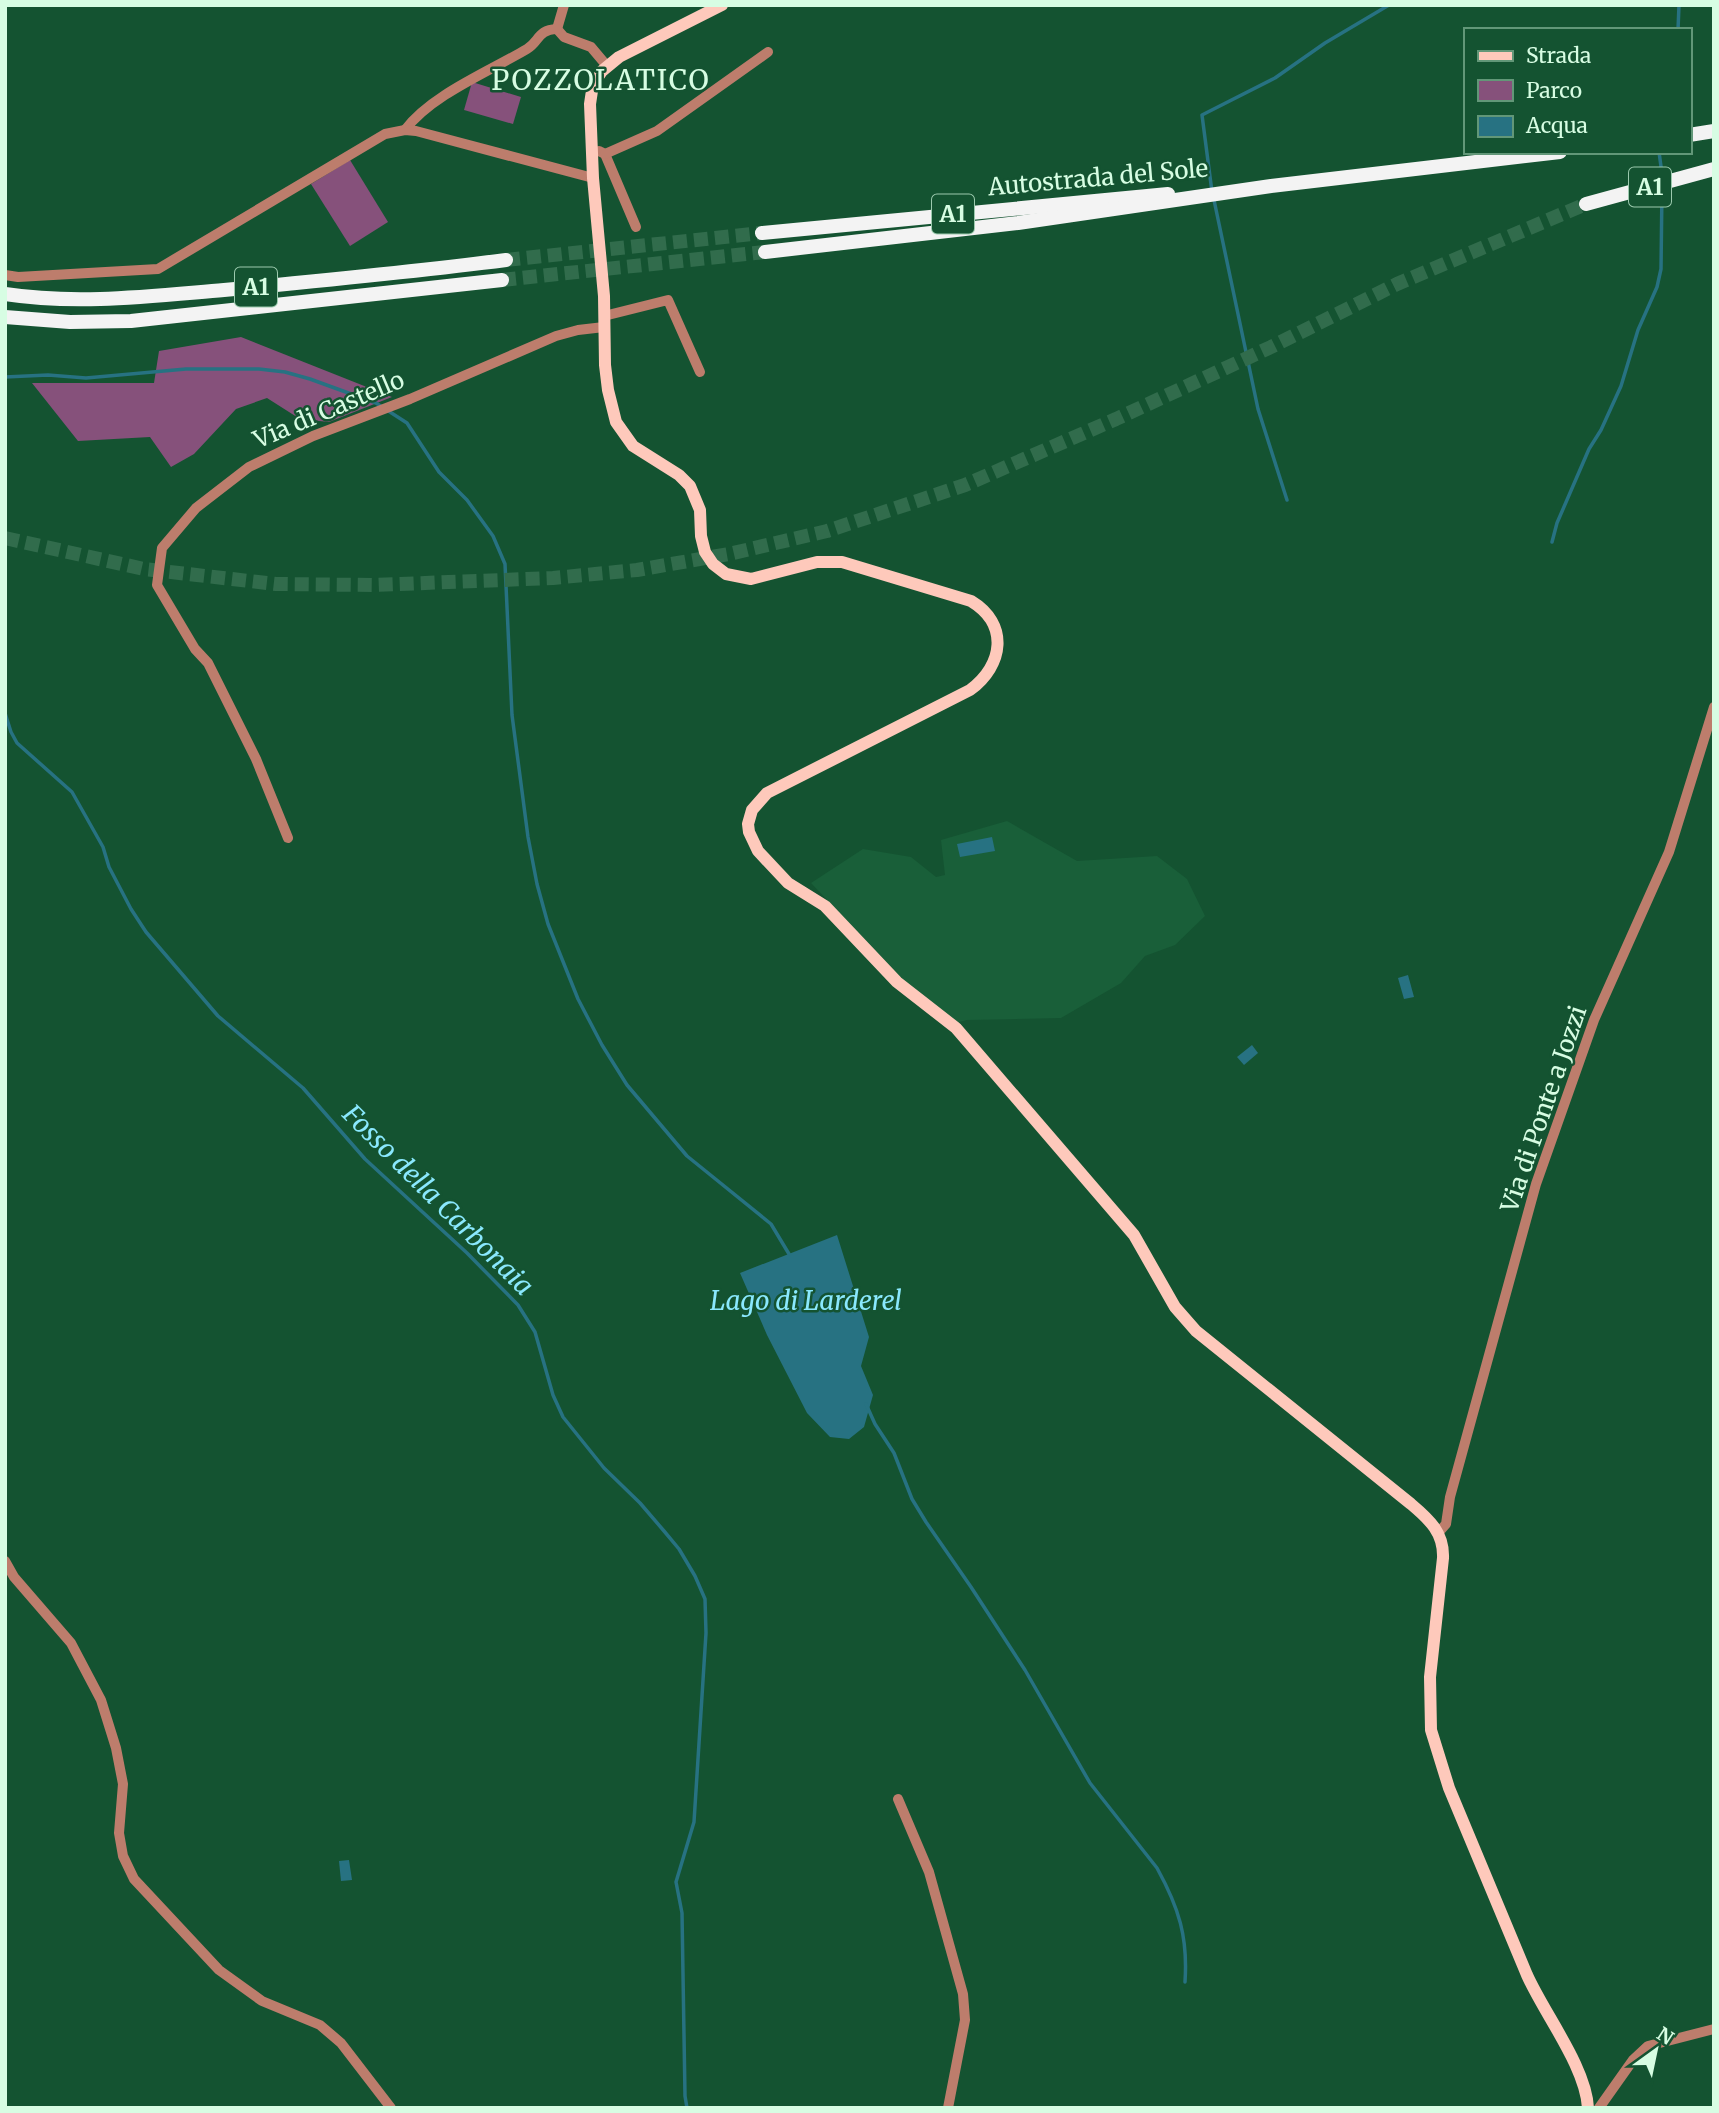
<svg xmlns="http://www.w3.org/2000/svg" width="1719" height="2113" font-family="Merriweather,serif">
	<rect width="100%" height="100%" fill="#145331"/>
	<path fill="#195f39" d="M1007 821 1077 861 1157 856 1187 879 1205 916 1175 945 1145 956 1121 983 1061 1018 967 1020 955 1023 917 994 811 883 863 849 911 857 936 877 945 875 941 840Z"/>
	<g fill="#86517b">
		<path d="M472 82 521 97 513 124 464 110Z"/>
		<path d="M350 160 388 222 350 246 311 184Z"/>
		<path d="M241 337 392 397 329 422 300 419 267 398 236 409 194 454 171 467 150 437 78 441 32 383H154L159 351Z"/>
	</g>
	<g fill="#277282">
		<path d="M992 837 995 851 960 857 957 844Z"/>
		<path d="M1408 975 1414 997 1404 999 1398 978Z"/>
		<path d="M1252 1045 1258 1053 1244 1065 1237 1057Z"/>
		<path d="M837 1235 869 1337 861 1366 873 1395 864 1427 849 1439 830 1437 807 1413 767 1335 740 1273Z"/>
		<path d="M349 1860 352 1880 341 1881 339 1861Z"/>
	</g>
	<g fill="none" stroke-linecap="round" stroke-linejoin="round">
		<g stroke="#277282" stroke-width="3.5">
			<path d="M1678 30 1679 5"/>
			<path d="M1659 152 1663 181"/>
			<path d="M1212 192 1202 115 1275 78 1325 43 1389 5"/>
			<path d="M1214 200 1258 409 1287 500"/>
			<path d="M5 377 48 375 86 378 186 369H259L285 372 310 379 376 403 407 423 439 472 467 500 493 536 505 564 512 715 528 837 537 884 548 924 578 999 602 1045 627 1085 687 1156 771 1224 789 1254"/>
			<path d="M1552 542 1557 523 1589 449 1601 430 1621 386 1638 330 1657 287 1661 269 1662 188"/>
			<path d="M5 713 11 732 17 743 72 792 103 847 109 867 131 909 146 932 218 1016 303 1088 365 1159 467 1253 518 1305 535 1332 553 1395 563 1417 604 1468 640 1503 664 1531 679 1549 695 1576 705 1599 706 1633 694 1822 676 1882 682 1913 685 2096 687 2108"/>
			<path d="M866 1404 875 1424 894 1453 912 1499 926 1522 971 1587 1025 1670 1090 1783 1157 1868C1179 1908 1188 1937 1185 1982"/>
		</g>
		<g stroke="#316c4c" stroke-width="14" stroke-dasharray="14 7" stroke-linecap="butt">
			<path d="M506 260 762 233"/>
			<path d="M502 280 765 252"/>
			<path d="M5 538 144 569 276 584 373 585 553 578 637 570 729 554 827 531 965 485 1116 419 1271 347 1397 284 1586 204"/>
		</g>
		<g stroke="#bd7d6c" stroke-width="10">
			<path d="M557 29 564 37 591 47 607 66"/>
			<path d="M557 29 564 5"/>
			<path d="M405 130C431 95 490 71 527 49 540 41 537 30 557 29"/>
			<path d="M599 151 605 154 636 227"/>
			<path d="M605 154 657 131 768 52"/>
			<path d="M5 275 18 277 158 269 385 134 405 130 416 131 593 178"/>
			<path d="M604 316 668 300 700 372"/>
			<path d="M288 838 256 759 208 663 195 649 157 585 162 548 196 508 249 467 313 436 410 399 556 336 578 330 604 327"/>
			<path d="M1439 1532 1446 1524 1450 1497 1536 1184 1594 1020 1669 852 1714 707"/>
			<path d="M5 1561 14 1577 71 1643 101 1700 116 1748 123 1784 119 1833 123 1856 134 1879 219 1970 262 2001 320 2025 341 2043 391 2108"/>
			<path d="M898 1799 929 1872 963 1994 965 2020 948 2108"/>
			<path d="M1599 2108 1633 2060 1648 2046 1714 2029"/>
		</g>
		<path stroke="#fec9bb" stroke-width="12" d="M722 5 619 57 602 71 593 84 590 104 593 178 604 296 605 365 608 390 616 422 633 446 679 475 690 486 700 510 701 536 705 552 713 564 726 574 751 579 817 562H842L971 601C1009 624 1004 665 970 690L767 793 752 810 748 824 749 832 758 851 788 883 825 906 897 982 956 1028 1134 1235 1175 1307 1196 1331 1411 1504C1430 1520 1444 1533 1443 1558L1430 1677 1431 1730 1449 1788 1527 1975C1545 2015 1586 2067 1588 2108"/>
		<g stroke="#f3f3f3" stroke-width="14">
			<path d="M1689 135 1714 131"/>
			<path d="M1586 204 1714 169"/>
			<path d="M762 233 1168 194"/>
			<path d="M765 252 1018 223 1271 186 1560 152"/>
			<path d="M5 294C78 305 151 296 224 290 318 281 412 272 506 260"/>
			<path d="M5 317 70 322 131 321 502 280"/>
		</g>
	</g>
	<g text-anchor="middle" stroke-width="5" stroke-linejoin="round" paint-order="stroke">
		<g fill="#145331" stroke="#9ccaae" stroke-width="2">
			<rect x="1629" y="167.5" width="42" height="39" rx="5"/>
			<rect x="932" y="194.5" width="42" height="39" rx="5"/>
			<rect x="235" y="267.5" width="42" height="39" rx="5"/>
		</g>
		<g font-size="23" font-weight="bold" fill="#d7fde3">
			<text x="1650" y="195">A1</text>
			<text x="953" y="222">A1</text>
			<text x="256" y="295">A1</text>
		</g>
		<g font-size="24" fill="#d7fde3" stroke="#145331">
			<text transform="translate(1098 178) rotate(-5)" y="8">Autostrada del Sole</text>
			<text transform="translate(329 410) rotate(-23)" y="8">Via di Castello</text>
			<text transform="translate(1544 1109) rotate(-71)" y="8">Via di Ponte a Jozzi</text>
		</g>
		<g font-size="26" font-style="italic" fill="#8ae8fe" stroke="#145331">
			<text transform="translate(438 1200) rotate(45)" y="9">Fosso della Carbonaia</text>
			<text x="806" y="1310">Lago di Larderel</text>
		</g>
		<g font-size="28" letter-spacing="2" fill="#d7fde3" stroke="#145331">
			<text x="601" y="90">POZZOLATICO</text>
		</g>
	</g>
	<rect width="1719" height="2113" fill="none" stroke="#d7fde3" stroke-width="14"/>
	<rect x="1464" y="28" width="228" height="126" fill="#145331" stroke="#629778" stroke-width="2"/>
	<rect x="1478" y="51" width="35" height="10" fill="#fec9bb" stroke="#629778" stroke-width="2"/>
	<text x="1526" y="63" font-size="21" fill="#d7fde3">Strada</text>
	<rect x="1478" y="80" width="35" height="21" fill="#86517b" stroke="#629778" stroke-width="2"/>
	<text x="1526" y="98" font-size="21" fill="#d7fde3">Parco</text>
	<rect x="1478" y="116" width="35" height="21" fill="#277282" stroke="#629778" stroke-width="2"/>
	<text x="1526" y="133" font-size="21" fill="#d7fde3">Acqua</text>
	<g transform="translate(1656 2050) rotate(33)" stroke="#145331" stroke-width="5" paint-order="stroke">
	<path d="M0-5L12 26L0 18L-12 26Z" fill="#d7fde3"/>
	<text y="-10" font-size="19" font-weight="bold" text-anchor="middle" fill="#d7fde3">N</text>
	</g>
</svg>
